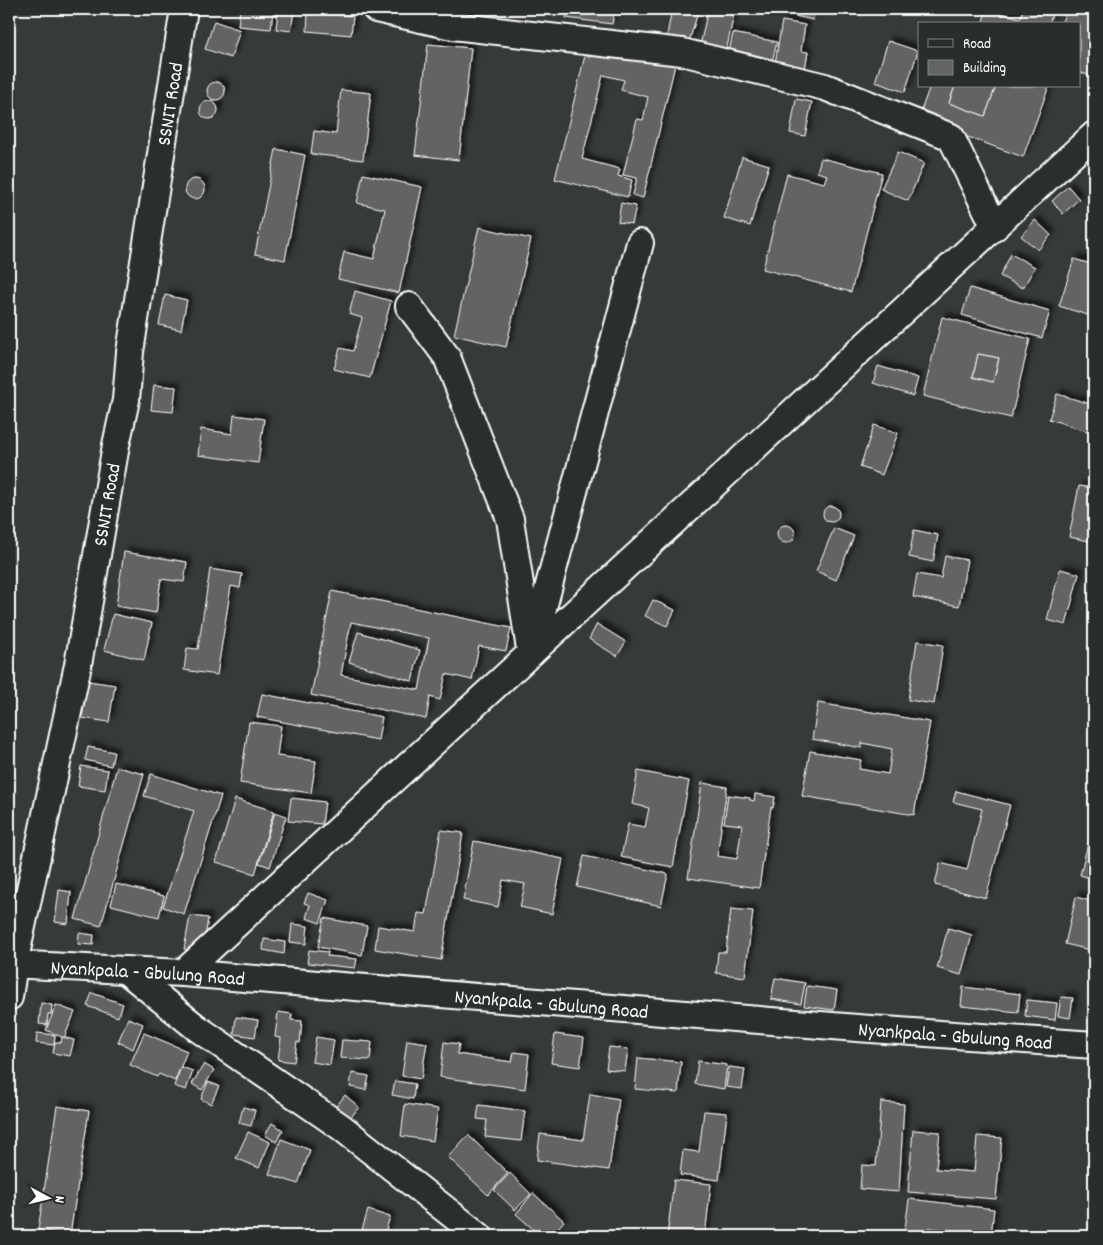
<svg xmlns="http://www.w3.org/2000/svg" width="1103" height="1245" font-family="Dekko,sans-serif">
	<defs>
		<filter id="shadow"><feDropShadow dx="4.5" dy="-4.5" stdDeviation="2.5" flood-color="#0009"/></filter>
	</defs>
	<rect width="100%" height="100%" fill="#373a3b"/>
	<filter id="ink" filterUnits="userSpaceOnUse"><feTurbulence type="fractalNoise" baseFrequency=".02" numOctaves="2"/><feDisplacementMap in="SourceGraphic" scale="10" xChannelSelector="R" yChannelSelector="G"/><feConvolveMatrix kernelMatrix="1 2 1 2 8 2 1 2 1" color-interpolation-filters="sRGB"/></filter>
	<g filter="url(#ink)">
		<g fill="#636465" stroke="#fff" fill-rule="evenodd" filter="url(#shadow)">
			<path d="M240 9 273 11 271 29 238 26Z"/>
			<path d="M278 9 294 11 291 31 276 29Z"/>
			<path d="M568 9H615L612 24 566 18Z"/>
			<path d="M672 9H699L688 45 666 40Z"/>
			<path d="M708 9H735L726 52 700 46Z"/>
			<path d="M764 9H816L813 20Z"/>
			<path d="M987 9 1020 18 1023 9H1054L1049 24H982Z"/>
			<path d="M1067 9H1094V67L1091 76 1079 72V24H1061Z"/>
			<path d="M308 13 353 16 351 35 307 31Z"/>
			<path d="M214 21 240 30 231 58 205 49Z"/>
			<path d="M782 21 805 25 801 51 808 52 805 69 775 64Z"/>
			<path d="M733 33 777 42 770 70 727 61Z"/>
			<path d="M888 41 918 51 905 92 875 82Z"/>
			<path d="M588 43 604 50 658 63 659 61 675 65 643 198 633 195 637 178 623 175 637 119 643 120 648 97 621 90 624 80 603 75 582 159 620 169 618 176 632 180 628 197 555 179Z"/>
			<path d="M428 44 471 48 459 160 415 155Z"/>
			<circle cx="216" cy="91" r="9"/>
			<path d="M930 86H955L949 103 985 116 996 86H1049L1023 157 918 119Z"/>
			<path d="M955 86H996L985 116 949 103Z"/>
			<path d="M341 90 371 93 363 160 311 154 314 131 336 134Z"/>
			<path d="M796 99 812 102 805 136 790 133Z"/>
			<circle cx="209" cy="110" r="9"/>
			<path d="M276 149 305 155 285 260 255 254Z"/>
			<path d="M898 152 924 163 908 201 881 189Z"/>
			<path d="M742 157 769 165 750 226 724 218Z"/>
			<path d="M821 158 882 173 851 292 763 269 787 174 824 183 827 175 817 172Z"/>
			<path d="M363 174 422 187 399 293 338 279 344 252 374 259 385 209 357 203Z"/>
			<circle cx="195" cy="189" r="10"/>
			<path d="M1068 186 1079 199 1063 214 1052 201Z"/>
			<path d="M621 203 636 206 632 224 618 222Z"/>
			<path d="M1035 220 1051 235 1038 250 1021 236Z"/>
			<path d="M479 227 531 239 506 347 454 335Z"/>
			<path d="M1011 254 1035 267 1023 288 1000 276Z"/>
			<path d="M1074 259 1094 265V281L1090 293 1094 295V317L1059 306Z"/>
			<path d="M970 288 1050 311 1042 338 962 315Z"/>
			<path d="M355 291 391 301 370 378 334 369 340 348 353 351 362 318 349 314Z"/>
			<path d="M165 295 187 300 181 330 159 325Z"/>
			<path d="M942 317 1030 339 1011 418 923 396ZM978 354 999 358 993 382 973 377Z"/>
			<path d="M978 354 999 358 993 382 973 377Z"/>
			<path d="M878 366 918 378 913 396 873 383Z"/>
			<path d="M154 385 176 387 173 412 151 410Z"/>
			<path d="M1057 394 1094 405V418L1090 432 1049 419Z"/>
			<path d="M234 415 264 419 258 463 198 455 201 429 232 434Z"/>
			<path d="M874 425 898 433 882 475 860 467Z"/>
			<path d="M1079 486 1094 488V542L1069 537Z"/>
			<circle cx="831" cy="514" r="8"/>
			<circle cx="786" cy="534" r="9"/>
			<path d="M834 528 854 536 836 580 816 571Z"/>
			<path d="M914 530 938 535 933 562 909 557Z"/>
			<path d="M124 552 187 562 184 582 161 579 156 613 116 606Z"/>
			<path d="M945 556 967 560 959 606 913 597 917 574 941 578Z"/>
			<path d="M210 569 242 574 240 588 231 586 217 675 184 670 187 648 198 649Z"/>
			<path d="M1060 569 1079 574 1066 625 1047 620Z"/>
			<path d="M332 591 511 628 506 651 479 646 472 680 446 674 440 700 430 697 426 719 311 695ZM351 622 429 638 419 690 341 675Z"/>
			<path d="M653 600 675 610 667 626 645 616Z"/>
			<path d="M113 614 152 623 144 660 104 650Z"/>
			<path d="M597 624 626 642 617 656 589 639Z"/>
			<path d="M358 632 420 650 412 681 349 662Z"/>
			<path d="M917 641 943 645 934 704 908 700Z"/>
			<path d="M88 681 115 685 109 722 82 718Z"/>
			<path d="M262 694 382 717 378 740 257 717Z"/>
			<path d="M818 703 930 722 914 815 802 796 810 751 861 760 859 769 888 774 892 749 862 743V748L812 739Z"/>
			<path d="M249 722 281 726 277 756 316 761 311 793 240 783Z"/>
			<path d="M88 747 114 752 111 766 85 760Z"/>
			<path d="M81 766 108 770 105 790 78 786Z"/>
			<path d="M117 767 144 774 101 926 75 919Z"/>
			<path d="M638 771 689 781 673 867 621 857 628 824 645 827 649 808 632 804Z"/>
			<path d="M151 774 221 796 184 914 163 907 194 811 144 796Z"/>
			<path d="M702 783 727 787 717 856 737 859 742 825 724 823 728 795 750 798V800L754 801 755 794 775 797 773 808 771 807 759 888 688 878Z"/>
			<path d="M956 791 1010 805 986 898 935 885 940 863 967 870 982 809 953 802Z"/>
			<path d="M291 798 325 802 322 824 288 821Z"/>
			<path d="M235 799 274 811 255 874 216 862Z"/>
			<path d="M275 812 286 816 270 867 259 863Z"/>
			<path d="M1094 820V879L1080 875Z"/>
			<path d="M441 830 463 833 441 960 375 949 378 926 415 932 418 913 426 914Z"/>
			<path d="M474 841 563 859 552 914 520 907 525 884 503 880 498 907 463 900Z"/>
			<path d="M584 856 668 874 661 906 577 887Z"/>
			<path d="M116 884 164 896 159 917 111 905Z"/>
			<path d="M59 890 71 892 68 924 55 922Z"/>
			<path d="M308 893 328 900 320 923 306 918 310 905 304 903Z"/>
			<path d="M1076 897 1094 902V932L1090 950 1065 944Z"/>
			<path d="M731 909 753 911 745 977 716 973 718 952H726Z"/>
			<path d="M190 916 208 918 203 952 184 949Z"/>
			<path d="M324 918 367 926 362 955 318 947Z"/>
			<path d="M292 924 308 926 306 944 290 942Z"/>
			<path d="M948 928 972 935 961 975 937 968Z"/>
			<path d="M79 933 94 935 93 945 78 944Z"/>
			<path d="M264 939 285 942 284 954 263 950Z"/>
			<path d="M309 950 328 952 327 956 357 959 355 968 307 963Z"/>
			<path d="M775 978 805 983 801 1004 771 999Z"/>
			<path d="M807 986 837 990 834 1010 804 1006Z"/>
			<path d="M963 987 1020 994 1018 1012 961 1006Z"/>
			<path d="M92 993 123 1004 118 1017 87 1006Z"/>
			<path d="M1061 997 1073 998 1070 1018 1058 1016Z"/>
			<path d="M1027 1000 1057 1003 1055 1020 1025 1016Z"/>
			<path d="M41 1003 52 1005 51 1014H48L47 1025 39 1024Z"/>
			<path d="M56 1005 75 1012 64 1038 46 1030Z"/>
			<path d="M278 1012 292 1014 291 1020 302 1021 300 1043 297 1042 294 1062 278 1060 281 1038 275 1037Z"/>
			<path d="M236 1017 258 1020 255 1037 234 1034Z"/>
			<path d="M128 1018 143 1024 133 1049 118 1042Z"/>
			<path d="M37 1033 55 1035 54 1045 36 1043Z"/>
			<path d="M144 1033 187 1051 175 1081 159 1074 157 1077 130 1065Z"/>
			<path d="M555 1034 584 1038 580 1067 551 1063Z"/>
			<path d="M62 1037 74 1040 70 1056 53 1053 55 1042 61 1043Z"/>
			<path d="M316 1037 334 1040 330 1065 312 1062Z"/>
			<path d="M342 1040 372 1042 370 1060 340 1058Z"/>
			<path d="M407 1040 427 1043 421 1079 402 1076Z"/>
			<path d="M444 1042 459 1044 457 1054 512 1062 514 1052 529 1054 525 1089 440 1077Z"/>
			<path d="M609 1047 628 1049 625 1071 606 1069Z"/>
			<path d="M638 1058 681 1062 678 1093 635 1089Z"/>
			<path d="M698 1061 727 1065 724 1089 695 1084Z"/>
			<path d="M204 1064 214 1070 202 1090 192 1084Z"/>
			<path d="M181 1067 193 1071 186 1090 174 1086Z"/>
			<path d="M729 1067 745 1069 742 1089 726 1087Z"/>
			<path d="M352 1073 369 1076 366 1090 350 1087Z"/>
			<path d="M395 1081 415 1084 413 1099 392 1095Z"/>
			<path d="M208 1082 219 1086 211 1104 201 1099Z"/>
			<path d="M590 1094 619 1099 609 1170 537 1160 540 1134 583 1140Z"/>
			<path d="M345 1095 359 1107 349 1120 335 1108Z"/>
			<path d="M881 1102 904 1104 899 1192 860 1189 862 1165 876 1166Z"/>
			<path d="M405 1104 438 1109 433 1141 401 1136Z"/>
			<path d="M479 1105 525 1111 521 1141 485 1137 487 1120 477 1119Z"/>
			<path d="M57 1106 89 1111 70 1235 38 1230Z"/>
			<path d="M243 1107 255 1110 251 1126 239 1123Z"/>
			<path d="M704 1111 727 1113 719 1180 680 1175 683 1150 699 1152Z"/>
			<path d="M272 1123 283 1130 276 1142 265 1135Z"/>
			<path d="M913 1130 940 1132 936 1169 974 1172 977 1136 1002 1138 996 1199 908 1192Z"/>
			<path d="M248 1132 270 1142 259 1168 236 1158Z"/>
			<path d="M468 1135 508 1173 488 1195 448 1157Z"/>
			<path d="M281 1139 310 1150 298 1184 269 1174Z"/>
			<path d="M510 1173 531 1194 515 1210 494 1190Z"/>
			<path d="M674 1180 711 1184 705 1236H667Z"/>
			<path d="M533 1193 564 1221 551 1236H541L516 1214Z"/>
			<path d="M909 1199 994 1209 991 1236H966V1232L929 1228 928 1236H904Z"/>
			<path d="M368 1210 390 1217 384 1236 362 1230Z"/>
			<path d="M929 1228 966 1232V1236H928Z"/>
		</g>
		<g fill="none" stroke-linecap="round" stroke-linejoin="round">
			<g stroke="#fff" stroke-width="30">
				<g id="minor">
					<path d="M376 9 453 26 682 52 825 87 951 137 995 227"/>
					<path d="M409 306 447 357 510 519 529 643"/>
					<path d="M531 653 640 243"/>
					<path id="s1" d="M9 964 183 973 857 1028 1094 1045"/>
					<path d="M125 970 197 1028 341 1127 479 1236"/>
					<path d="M183 973 1094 135"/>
					<path id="s2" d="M9 997 14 964 78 665 116 445 126 400 130 352 140 287 184 9"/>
				</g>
			</g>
			<use href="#minor" stroke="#2a2d2e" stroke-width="26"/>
		</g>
	</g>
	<g text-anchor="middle" stroke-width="5" stroke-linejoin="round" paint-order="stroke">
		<g font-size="20" fill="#fff" stroke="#2a2d2e">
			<text dy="7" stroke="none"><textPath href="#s2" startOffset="908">SSNIT Road</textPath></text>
			<text dy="7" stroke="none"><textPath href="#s2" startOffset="502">SSNIT Road</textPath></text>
			<text dy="7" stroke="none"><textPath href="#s1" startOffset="139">Nyankpala - Gbulung Road</textPath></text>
			<text dy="7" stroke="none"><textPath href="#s1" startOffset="544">Nyankpala - Gbulung Road</textPath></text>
			<text dy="7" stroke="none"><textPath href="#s1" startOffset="949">Nyankpala - Gbulung Road</textPath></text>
		</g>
	</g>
	<rect width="1103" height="1245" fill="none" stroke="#2a2d2e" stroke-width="30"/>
	<rect x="15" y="15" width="1073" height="1215" fill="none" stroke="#fff" stroke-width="2" filter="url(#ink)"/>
	<rect x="918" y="22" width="162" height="65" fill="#2a2d2e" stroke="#7f8182"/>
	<rect x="928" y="39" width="25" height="8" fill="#2a2d2e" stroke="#7f8182"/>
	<text x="963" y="48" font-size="15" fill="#ffffff">Road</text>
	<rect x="928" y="60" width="25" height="15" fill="#636465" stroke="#7f8182"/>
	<text x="963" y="72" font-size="15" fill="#ffffff">Building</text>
	<g transform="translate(48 1198) rotate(97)" stroke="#2a2d2e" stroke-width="4" paint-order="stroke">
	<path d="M0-4L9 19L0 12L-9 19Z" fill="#ffffff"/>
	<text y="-8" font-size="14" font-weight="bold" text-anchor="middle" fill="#ffffff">N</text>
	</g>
</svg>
